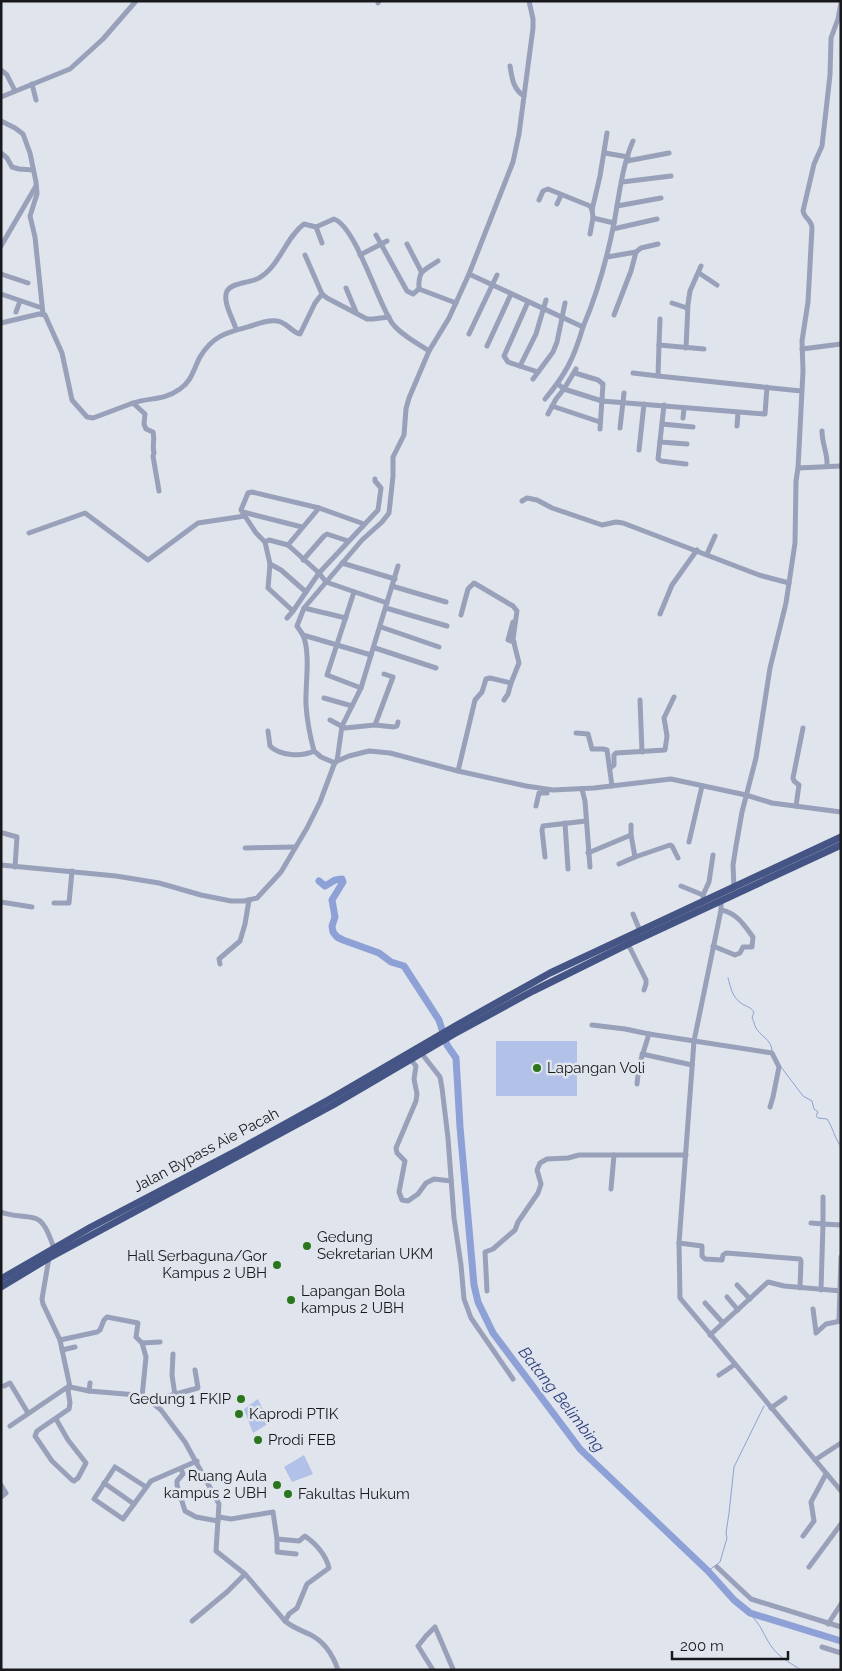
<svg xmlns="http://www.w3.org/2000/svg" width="842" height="1671" font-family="Raleway,sans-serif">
	<rect width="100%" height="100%" fill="#e0e4ec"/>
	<g fill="#b2c1e7">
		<rect x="496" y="1041" width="81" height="55"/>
		<path d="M258 1399 269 1423 253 1433 244 1409Z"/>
		<path d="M304 1455 313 1474 292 1482 284 1467Z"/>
	</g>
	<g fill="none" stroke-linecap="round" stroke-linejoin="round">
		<g stroke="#8da1d6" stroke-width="1">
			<path d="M728 978C731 988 732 997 741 1003 746 1007 750 1006 754 1012L752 1018C754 1021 754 1024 755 1026 759 1036 772 1039 772 1051"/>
			<path d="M781 1067 803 1096 812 1101 814 1109 818 1112 816 1116 818 1118 827 1119C833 1127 834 1138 841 1146"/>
			<path d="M708 1571 720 1562 727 1538 726 1533 729 1513 734 1467 764 1406"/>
			<path d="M750 1613C754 1619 759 1624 762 1630 774 1654 779 1656 801 1670"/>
		</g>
		<path stroke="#8da1d6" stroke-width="7" d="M319 881 325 886 335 880 342 879 343 882 332 900 335 917 332 926 333 932 337 937 343 940 379 953 391 962 404 966 439 1020 447 1045 456 1058 460 1127 474 1285 478 1302 493 1333 580 1449 708 1571 734 1600 750 1613 841 1641"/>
		<g stroke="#98a1b9" stroke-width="5">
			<path d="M378 3 379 1"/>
			<path d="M510 66C512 78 513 89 524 96"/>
			<path d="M1 70 7 75 15 91"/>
			<path d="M32 84 36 100"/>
			<path d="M1 97 70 69 103 39 136 1"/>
			<path d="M1 121 15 128 23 134 30 153 36 182 37 194 30 216 35 237 43 314"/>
			<path d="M1 153 7 158 12 167 19 169 33 170"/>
			<path d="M605 153 628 157"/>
			<path d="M627 161 669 153"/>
			<path d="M622 182 671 176"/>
			<path d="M539 200 543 191 548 189 590 206 592 209 593 218"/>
			<path d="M557 204 561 195"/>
			<path d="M617 206 661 198"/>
			<path d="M592 210 600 176 607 133"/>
			<path d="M316 227 322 243"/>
			<path d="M613 229 657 219"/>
			<path d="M590 234 593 218 614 223"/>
			<path d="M376 235 407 291 413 294 419 289 456 303"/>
			<path d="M407 244 421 271"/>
			<path d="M1 246 36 186"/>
			<path d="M305 255 322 294"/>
			<path d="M360 255 387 241"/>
			<path d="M607 257 636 252 641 248 658 244"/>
			<path d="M699 273 717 285"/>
			<path d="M1 274 28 283"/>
			<path d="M469 274 583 327C597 294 607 259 614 223 619 197 622 166 633 141"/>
			<path d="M346 288 356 312"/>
			<path d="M419 289C418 269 424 271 438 261"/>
			<path d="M1 294 39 307"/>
			<path d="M528 302 504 356 508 362 538 372"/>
			<path d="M672 303 687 308"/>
			<path d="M16 312 20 301"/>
			<path d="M614 315 631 271 636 252"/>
			<path d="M1 323 39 314 45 315 62 353 72 400 87 417 93 418 133 403 145 414 144 424 146 429 153 432C155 439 152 446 154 453L153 456 159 491"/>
			<path d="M236 329C233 319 222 301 227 291 232 282 251 283 259 278 280 266 285 238 304 224L316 227 334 219C356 227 377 301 392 323 401 335 417 343 429 351"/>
			<path d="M469 334 497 275"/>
			<path d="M659 345 660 319"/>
			<path d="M487 346 511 294"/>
			<path d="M686 348 688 304 690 291 701 266"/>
			<path d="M704 349 659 345 658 376 801 391"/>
			<path d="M802 349 841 344"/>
			<path d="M520 366 536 334 546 300"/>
			<path d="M575 373 598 380 603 384 600 429"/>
			<path d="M633 373 658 376"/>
			<path d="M533 379 553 352 557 342 565 303"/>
			<path d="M558 384 564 389 602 401 765 414 767 387"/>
			<path d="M545 399C566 374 574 358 583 327"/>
			<path d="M133 403C151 397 163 401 180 389 192 381 194 368 200 357 213 335 228 332 251 326 260 323 267 320 277 321 287 322 291 332 300 334L315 303 322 294 327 298 367 319H373L389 317"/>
			<path d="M664 405 658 459 661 461 686 464"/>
			<path d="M552 406 600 422"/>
			<path d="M548 414 556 399 564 389 576 369"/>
			<path d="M683 418 684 408"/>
			<path d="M662 424 693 427"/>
			<path d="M737 426 738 413"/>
			<path d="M620 428 624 393"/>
			<path d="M822 431C822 444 828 454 827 466"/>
			<path d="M660 442 687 444"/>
			<path d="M639 450 644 404"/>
			<path d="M798 468 841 466"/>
			<path d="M522 501 527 498 537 500 552 508 602 525 616 522 623 523 759 575 789 583"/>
			<path d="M243 512 302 527"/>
			<path d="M364 524 319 508 252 492 248 493 241 510 256 533 265 542 270 564 268 588 293 611 319 573 378 510 381 488 375 481V479"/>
			<path d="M29 533 85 513 148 560 198 523 245 516"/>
			<path d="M265 542 269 540 288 545 319 573 326 582 387 603"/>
			<path d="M288 545 319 508"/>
			<path d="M707 554 715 536"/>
			<path d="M303 560 324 536 327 534 348 541"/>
			<path d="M342 563 395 579"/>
			<path d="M270 564 281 570 306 592"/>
			<path d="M398 566 371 655 303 635 297 626 304 608 362 540 382 522 389 513 393 476V457L404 435 406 409 409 398 429 351 449 318 469 274 513 162 519 134 533 28V19L529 1"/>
			<path d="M392 586 446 602"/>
			<path d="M354 592 327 675 361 688"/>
			<path d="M304 608 346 618"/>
			<path d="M386 608 447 626"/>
			<path d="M660 614 672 585 697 550"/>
			<path d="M287 618 293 611"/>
			<path d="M513 622 508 640 514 642"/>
			<path d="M381 627 439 647"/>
			<path d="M303 635C311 654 305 685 306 705 307 720 310 736 314 751L321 757 335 763"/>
			<path d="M375 648 436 668"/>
			<path d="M324 698 352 706"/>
			<path d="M504 700 508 694 511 683"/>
			<path d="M640 700 642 752"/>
			<path d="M330 720 345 728 375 725 393 677 384 674"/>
			<path d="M375 725 394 727 397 726 398 722"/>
			<path d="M268 731 270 746C280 756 302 757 314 751"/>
			<path d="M576 733 588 734 592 749H603L607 750 612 786"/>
			<path d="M337 761 342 726 361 688 371 655"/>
			<path d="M610 768 614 765V755L616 753 665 750 667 736 664 718 674 697"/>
			<path d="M458 771 475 700 482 692 486 679 490 678 511 683 519 663 513 639 517 611 513 606 474 583 468 589 461 615"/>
			<path d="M582 789 585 801 590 867"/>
			<path d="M536 806 539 793H547V790"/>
			<path d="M796 806 799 785 794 781 793 778 803 728"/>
			<path d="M565 823 568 869"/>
			<path d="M631 825V835"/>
			<path d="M3 833 17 837 15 867"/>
			<path d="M689 842 702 786"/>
			<path d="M245 848 295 847"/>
			<path d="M588 853 631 835 635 857 670 845 672 846 678 858"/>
			<path d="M545 857 542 830 543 826 586 821"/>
			<path d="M619 864 635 857"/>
			<path d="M1 865 116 876 159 883 201 895 231 901H244L257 898 281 872 307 828 320 802 335 762 349 756 369 751 390 753 458 771 526 786 553 790 594 788 671 779 746 795 772 803 841 812"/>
			<path d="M681 886 703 895"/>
			<path d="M734 888 733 865 736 846 742 812 756 758 770 668 786 603 795 543 796 481 798 468 803 371 802 341 808 302 812 228C812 220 804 218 803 211L814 164 822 146 830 75 831 38 838 19 841 3"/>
			<path d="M721 901V910L694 1041 679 1243 680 1298 841 1491"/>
			<path d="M1 902 32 907"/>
			<path d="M704 902 703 895 709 882 713 855"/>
			<path d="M54 903H69L72 871"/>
			<path d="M633 914 640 931"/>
			<path d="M628 944 646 980V984L644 990"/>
			<path d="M713 946 735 955 740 953 743 947H752L753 937C744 925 737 913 721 910"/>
			<path d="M220 964 219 959 240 941 245 924 249 900"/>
			<path d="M592 1025 625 1029 649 1034"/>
			<path d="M422 1054 440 1077 442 1088 448 1138 454 1218 461 1265 464 1299 471 1318 513 1379"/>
			<path d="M642 1054 692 1065"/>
			<path d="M411 1060 416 1066 414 1079 417 1094 416 1101 396 1148 397 1153 405 1161 399 1192 402 1200 408 1201 418 1194 426 1183 434 1179 451 1181"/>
			<path d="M637 1084 639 1066 649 1034 772 1053 779 1067 773 1097 770 1107"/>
			<path d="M611 1189 614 1155"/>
			<path d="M1 1212C13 1217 23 1215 34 1218 45 1220 50 1238 54 1248"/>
			<path d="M811 1223 823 1224V1197"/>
			<path d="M679 1243 702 1246V1256L705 1259 722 1260 723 1255 726 1253 800 1259 801 1261 800 1288"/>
			<path d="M49 1258 42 1299 43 1304 60 1340 70 1387 89 1391 137 1395 150 1401 161 1410 185 1442 219 1504 216 1551 245 1574 285 1621C292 1627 300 1630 309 1634 324 1641 333 1655 338 1670"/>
			<path d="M737 1285 750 1299"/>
			<path d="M821 1290 823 1224 841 1225"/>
			<path d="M487 1291 485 1252 493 1249 515 1230 518 1222 538 1193 541 1184 537 1170 540 1163 547 1159 568 1158 579 1155H686"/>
			<path d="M727 1297 738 1310"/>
			<path d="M705 1303 723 1323"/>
			<path d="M813 1309 816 1332"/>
			<path d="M839 1321 841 1257"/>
			<path d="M816 1333 826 1324 841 1321"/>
			<path d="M710 1335 768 1282 784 1286 841 1291"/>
			<path d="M60 1340 97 1332 100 1330 104 1320 107 1317 138 1323 136 1337 142 1343 146 1357 142 1397"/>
			<path d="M142 1343 160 1342"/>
			<path d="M62 1350 75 1347"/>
			<path d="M173 1354 172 1375 175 1395"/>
			<path d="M719 1375 734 1365"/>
			<path d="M4 1386 10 1383 28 1413"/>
			<path d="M89 1391 90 1383"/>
			<path d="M150 1401 198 1388 195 1370"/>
			<path d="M771 1408 785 1398"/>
			<path d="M56 1419 68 1440 86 1463 78 1478 74 1481 72 1480 52 1461 35 1436 37 1431 69 1409 70 1403 68 1390 70 1387"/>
			<path d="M10 1426 69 1386"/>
			<path d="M815 1460 841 1443"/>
			<path d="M181 1469 183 1474 177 1481V1485L185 1511 196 1517 218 1521"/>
			<path d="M104 1483 134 1504"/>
			<path d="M1 1485 6 1493 1 1497"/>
			<path d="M146 1487 115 1467 94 1499 123 1519 151 1481 197 1461"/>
			<path d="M219 1517 231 1519 273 1512 277 1539 299 1541 305 1536C316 1544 326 1555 329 1568L307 1584 297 1608 289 1614 285 1621"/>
			<path d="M803 1536 814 1521 811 1502 826 1474"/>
			<path d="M277 1539V1552L296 1554"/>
			<path d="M717 1567 751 1599 841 1627"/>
			<path d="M809 1567 841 1524"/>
			<path d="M192 1621 227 1592 245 1574"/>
			<path d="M828 1624 841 1604"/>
			<path d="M822 1647 841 1653"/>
			<path d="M433 1670 418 1646 426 1636 435 1627 453 1669 452 1670"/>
		</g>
		<g stroke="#445585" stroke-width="7">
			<path d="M1 1279 91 1227 238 1150 330 1099 457 1025 550 973 841 837"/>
			<path d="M1 1287 49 1258 333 1105 454 1034 533 991 628 944 841 845"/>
		</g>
	</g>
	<g fill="#2a761c" stroke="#e0e4ec" stroke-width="2">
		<circle cx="537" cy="1068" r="5"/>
		<circle cx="307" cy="1246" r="5"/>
		<circle cx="277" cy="1265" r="5"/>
		<circle cx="291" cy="1300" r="5"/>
		<circle cx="241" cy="1399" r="5"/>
		<circle cx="239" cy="1414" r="5"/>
		<circle cx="258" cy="1440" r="5"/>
		<circle cx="277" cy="1485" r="5"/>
		<circle cx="288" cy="1494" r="5"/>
	</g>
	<g text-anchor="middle" stroke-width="5" stroke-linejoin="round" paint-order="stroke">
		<g font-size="15" fill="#18191c" stroke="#e0e4ec" text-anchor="start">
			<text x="547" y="1073">Lapangan Voli</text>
			<text x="317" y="1242">Gedung<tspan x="317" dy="17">Sekretarian UKM</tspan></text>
			<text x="267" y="1261" text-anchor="end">Hall Serbaguna/Gor<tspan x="267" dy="17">Kampus 2 UBH</tspan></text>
			<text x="301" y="1296">Lapangan Bola<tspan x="301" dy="17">kampus 2 UBH</tspan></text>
			<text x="231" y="1404" text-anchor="end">Gedung 1 FKIP</text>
			<text x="249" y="1419">Kaprodi PTIK</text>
			<text x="268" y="1445">Prodi FEB</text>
			<text x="267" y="1481" text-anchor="end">Ruang Aula<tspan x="267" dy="17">kampus 2 UBH</tspan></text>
			<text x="298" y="1499">Fakultas Hukum</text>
		</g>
		<g font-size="15" fill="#18191c" stroke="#e0e4ec">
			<text transform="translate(206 1150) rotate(-28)" y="5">Jalan Bypass Aie Pacah</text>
		</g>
		<g font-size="16" font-style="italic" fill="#2b3e7f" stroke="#e0e4ec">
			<text transform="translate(562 1399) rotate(52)" y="6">Batang Belimbing</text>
		</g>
	</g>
	<rect width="842" height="1671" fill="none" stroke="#18191c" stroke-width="5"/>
	<path d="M672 1651v8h116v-8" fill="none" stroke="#18191c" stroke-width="2.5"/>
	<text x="680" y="1651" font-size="15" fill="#18191c" stroke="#e0e4ec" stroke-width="4" paint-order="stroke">200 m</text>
</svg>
